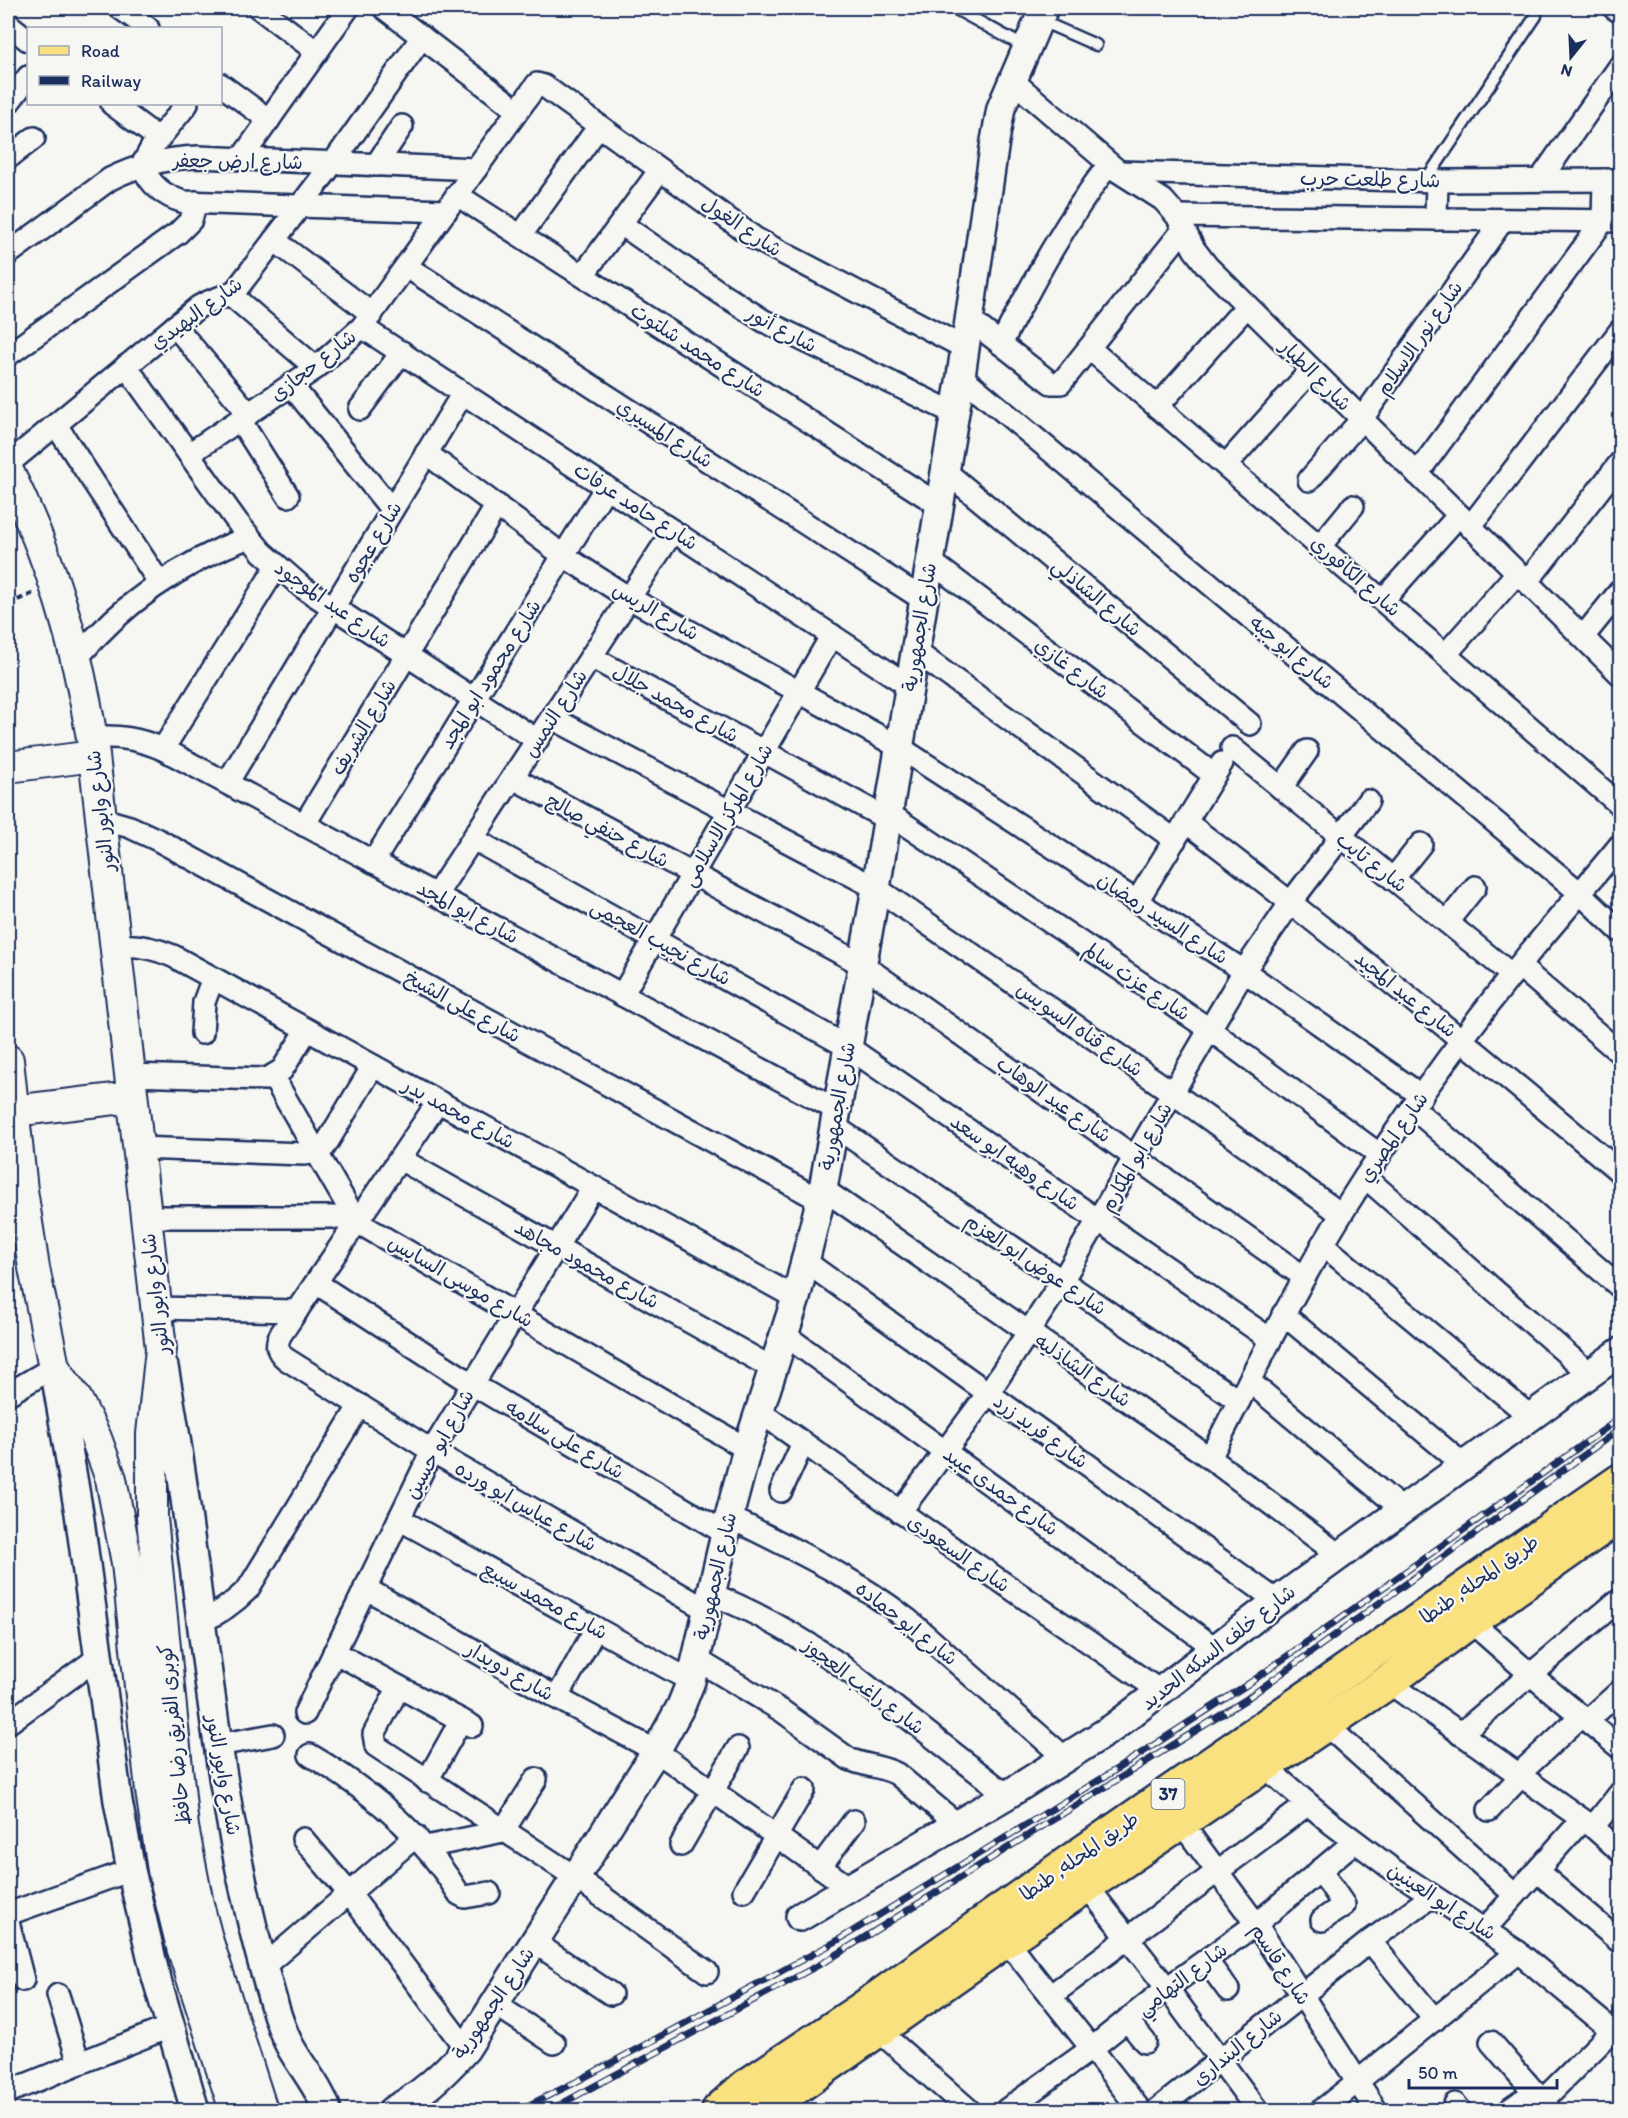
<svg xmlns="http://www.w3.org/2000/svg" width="1628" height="2118" font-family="Itim,'Playpen Sans Arabic',sans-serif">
	<rect width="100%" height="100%" fill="#f6f6f2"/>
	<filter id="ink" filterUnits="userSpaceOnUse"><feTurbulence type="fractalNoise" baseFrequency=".0167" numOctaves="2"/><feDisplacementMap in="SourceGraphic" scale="12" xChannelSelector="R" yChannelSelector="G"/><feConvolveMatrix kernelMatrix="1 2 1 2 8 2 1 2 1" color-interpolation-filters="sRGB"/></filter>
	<g filter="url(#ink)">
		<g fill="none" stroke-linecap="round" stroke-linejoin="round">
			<g stroke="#1b2f5e" stroke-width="15">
				<g id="service">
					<path d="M954 8 1027 48"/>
					<path d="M1039 20 1096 45"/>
					<path d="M1426 180 1536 16"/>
				</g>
			</g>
			<g stroke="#1b2f5e" stroke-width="26">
				<g id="minor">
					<path d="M120 8 148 28"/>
					<path d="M259 8 317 52"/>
					<path d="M384 8 517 110"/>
					<path d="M1614 8 1620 12"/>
					<path d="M8 24 28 40"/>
					<path d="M1013 81 1119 172 1163 200 1177 216 1194 249 1207 266 1620 674"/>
					<path d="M220 84 269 120"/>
					<path d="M9 102 28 77"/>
					<path d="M112 104 158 138"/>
					<path d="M8 158 34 138"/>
					<path d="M241 159 348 8"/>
					<path d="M142 165C150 185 163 196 184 202L446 211"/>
					<path d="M142 165 152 147 187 104"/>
					<path d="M376 165 402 126"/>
					<path d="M1120 172 1437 181 1620 180"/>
					<path d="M1540 180 1620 66"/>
					<path d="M457 195 939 505"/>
					<path d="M1177 216 1620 221"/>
					<path d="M1436 219 1437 181"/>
					<path d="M621 224 722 294 764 321 954 413"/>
					<path d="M521 235 599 126"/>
					<path d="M274 240 372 314"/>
					<path d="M8 254 110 179C138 165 166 158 198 157L476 169"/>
					<path d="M407 267 924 600"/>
					<path d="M583 275 660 170"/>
					<path d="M230 294 316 368"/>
					<path d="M969 319 1051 383H1061L1183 230"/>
					<path d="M175 326 249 414"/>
					<path d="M362 327 909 686"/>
					<path d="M1001 344C1034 280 1065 222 1109 164"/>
					<path d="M1090 349 1620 805"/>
					<path d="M8 355 178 233 191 220 196 202"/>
					<path d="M126 366 238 523 262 552 302 587 537 740"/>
					<path d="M961 376 1580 893 1620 931"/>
					<path d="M291 385 392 510"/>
					<path d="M1157 407 1247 306"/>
					<path d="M360 409 402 352"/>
					<path d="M240 420 288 496"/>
					<path d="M56 425 159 582"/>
					<path d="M426 453 564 556 629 598 899 747 1244 971 1422 1096"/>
					<path d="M189 454 316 368 362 327 537 84 544 86 756 239 965 348"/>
					<path d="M8 464 197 308C209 299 223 299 236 290L333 163 422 37"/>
					<path d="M1226 465 1311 370"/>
					<path d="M945 471 1250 724"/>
					<path d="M1417 474 1603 221 1604 180"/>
					<path d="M1309 480 1361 420 1503 220"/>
					<path d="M1470 527 1620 331"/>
					<path d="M1320 546 1353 506"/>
					<path d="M930 561 1214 775"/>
					<path d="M1527 582 1620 463"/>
					<path d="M1383 600 1459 515"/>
					<path d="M1583 637 1620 591"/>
					<path d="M915 651 1175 840"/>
					<path d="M1446 654 1517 573"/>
					<path d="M591 657 887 819"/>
					<path d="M77 658C124 602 181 563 249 537"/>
					<path d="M552 718 876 888 1173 1093 1341 1214"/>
					<path d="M92 738C118 735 139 739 163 749L837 1110"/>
					<path d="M1232 748 1512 975"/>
					<path d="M163 749 277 566"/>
					<path d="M513 778 863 965 1304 1277"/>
					<path d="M227 783 463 393"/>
					<path d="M1281 788 1307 751"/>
					<path d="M888 813 1209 1029 1380 1155"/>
					<path d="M102 819 130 827 158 840 820 1200"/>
					<path d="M1186 822C1334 934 1478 1052 1620 1172"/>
					<path d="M304 825 497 505"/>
					<path d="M473 839 848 1047 1270 1339"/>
					<path d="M373 862 606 487"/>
					<path d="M1393 879 1421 844"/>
					<path d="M436 895 673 531"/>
					<path d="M1137 901 1222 763"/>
					<path d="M1447 922 1475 887"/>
					<path d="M116 946C136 944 154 948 173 956L796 1298"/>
					<path d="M1519 966 1620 1053"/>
					<path d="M622 995 832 635"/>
					<path d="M202 1033 204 1002 213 978"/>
					<path d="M130 1075 267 1079 282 1070 307 1030"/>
					<path d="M273 1077 357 1222"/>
					<path d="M438 1102 281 1334C275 1344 277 1352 286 1359L432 1451 707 1610"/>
					<path d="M1413 1108 1620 1287"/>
					<path d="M834 1126 1239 1401"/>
					<path d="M138 1148 304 1154 317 1152 325 1146 373 1066"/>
					<path d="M400 1159 774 1369"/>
					<path d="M1365 1177 1590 1374"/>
					<path d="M823 1189 1210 1458 1339 1555"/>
					<path d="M146 1217H334L357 1222 747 1449"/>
					<path d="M1322 1244 1531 1417"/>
					<path d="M806 1262 1277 1601"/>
					<path d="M316 1283 472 1384 725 1533"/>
					<path d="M156 1308 297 1311"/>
					<path d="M1283 1314 1464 1465"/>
					<path d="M785 1335 1215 1648"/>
					<path d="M1249 1381 1402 1509"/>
					<path d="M8 1394 54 1367"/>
					<path d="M760 1412 922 1527 1160 1691"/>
					<path d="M1210 1458C1258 1363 1305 1269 1363 1180 1411 1107 1464 1035 1518 967 1551 926 1587 886 1620 845"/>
					<path d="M781 1491 803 1443"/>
					<path d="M900 1512 989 1392 1062 1281 1244 971 1291 902 1368 801"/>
					<path d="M729 1517C791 1548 851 1576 907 1619L1065 1758"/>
					<path d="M399 1519 691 1681"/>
					<path d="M365 1588 557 1698 656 1751 850 1888"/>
					<path d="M711 1594C757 1612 797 1635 838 1663L1007 1795"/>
					<path d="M1470 1621 1530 1674 1620 1748"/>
					<path d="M200 1622C219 1614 233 1604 248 1589L360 1405"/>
					<path d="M334 1652 472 1726"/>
					<path d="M696 1659 782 1711 849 1759C865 1766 882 1766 897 1774L957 1824"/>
					<path d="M1388 1682 1593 1827 1620 1851"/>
					<path d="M399 1687 374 1734 376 1746 575 1877 707 1972"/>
					<path d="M557 1698 596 1628"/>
					<path d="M305 1713 432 1451 593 1187"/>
					<path d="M1587 1721 1620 1691"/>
					<path d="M8 1723 99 1657"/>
					<path d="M1325 1724 1515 1895"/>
					<path d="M1460 1734 1620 1599"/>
					<path d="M218 1745 273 1735"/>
					<path d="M310 1755C370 1790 423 1834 459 1894L465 1897 489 1893"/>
					<path d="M1264 1766 1331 1823 1392 1869 1518 1952 1620 2037"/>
					<path d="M1518 1775 1581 1716"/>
					<path d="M427 1781 461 1720"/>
					<path d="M1489 1810 1521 1776"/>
					<path d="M1180 1821 1256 1924 1376 2110"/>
					<path d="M1593 1827 1620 1793"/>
					<path d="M303 1839 349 1893 466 2049"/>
					<path d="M681 1845 738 1748"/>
					<path d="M426 1847 503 1831 536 1779"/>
					<path d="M820 1867 854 1821"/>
					<path d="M1320 1870 1344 1905 1322 1920"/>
					<path d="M1537 1871 1620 1942"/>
					<path d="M1086 1885 1167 1988 1257 2110"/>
					<path d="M744 1891 804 1789"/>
					<path d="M8 1914 131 1870"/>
					<path d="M8 1922 23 1980"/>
					<path d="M1485 1929 1582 1820"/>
					<path d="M1006 1940 1140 2110"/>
					<path d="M1370 1941 1435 2020"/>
					<path d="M534 1942 611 1994"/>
					<path d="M1206 1960 1228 1990"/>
					<path d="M263 1967 416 1836"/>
					<path d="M58 1995 79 2063"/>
					<path d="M1050 1996 1308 1804"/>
					<path d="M495 2004 554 2043"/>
					<path d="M1127 2020 1145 2042"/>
					<path d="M879 2031 969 2110"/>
					<path d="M1491 2042 1550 2110"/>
					<path d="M8 2092 169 2027"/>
					<path d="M1542 2101 1620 2023"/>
					<path d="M1455 2104 1460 2110"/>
					<path d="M1006 2110 1091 2049 1167 1988 1256 1924 1354 1842"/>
					<path d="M1157 2110 1370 1941 1432 1896"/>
					<path d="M1322 2110 1518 1952"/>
					<path d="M1509 2110 1535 2092"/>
				</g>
			</g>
			<g stroke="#1b2f5e" stroke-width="32">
				<g id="tertiary">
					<path d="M54 1367 79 1513 118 1801 131 1870 155 1973 195 2110"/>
					<path d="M164 1367C201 1566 209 1770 263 1966 271 1993 278 2024 291 2048 303 2069 319 2087 327 2110"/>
					<path d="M800 1917 1007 1795 1114 1727 1277 1601 1620 1352"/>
					<path d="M393 2110C422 2095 445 2073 466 2049L656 1751 681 1706 691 1681 729 1517 747 1449 796 1298 823 1189 876 888 961 376 995 141 1001 108 1044 8"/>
				</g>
			</g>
			<g stroke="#1b2f5e" stroke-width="34">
				<g id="secondary">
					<path d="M8 471C51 559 76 641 92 738L161 1349 152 1434V1518L183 1827 198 1904 208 1942 262 2110"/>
					<path d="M8 767 94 756"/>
					<path d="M8 1060 22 1190 34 1268 54 1367 77 1400 96 1438 111 1479 127 1563 151 1791 163 1870 182 1947 235 2110"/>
					<path d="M13 1111 132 1097"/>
				</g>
			</g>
			<g stroke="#1b2f5e" stroke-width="38">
				<g id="primary">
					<path d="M719 2110 745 2087 862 2009 1068 1863 1620 1481"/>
					<path d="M764 2110 1006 1940 1388 1682 1470 1621 1620 1515"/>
				</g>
			</g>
			<path stroke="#1b2f5e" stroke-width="4" stroke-dasharray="6 4.5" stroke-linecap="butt" d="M8 604 34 593"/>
			<use href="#service" stroke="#f6f6f2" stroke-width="10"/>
			<use href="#minor" stroke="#f6f6f2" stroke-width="21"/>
			<use href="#tertiary" stroke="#f6f6f2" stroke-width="27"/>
			<use href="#secondary" stroke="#f6f6f2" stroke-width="30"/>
			<use href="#primary" stroke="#fae180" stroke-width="33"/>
			<g stroke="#1b2f5e" stroke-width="7">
				<g id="rail">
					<path d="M519 2110 574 2083 835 1942 1109 1774 1251 1682 1620 1418"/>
					<path d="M550 2110 828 1960 1245 1700 1620 1429"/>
				</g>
			</g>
			<use href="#rail" stroke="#f6f6f2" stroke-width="4.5" stroke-dasharray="14" stroke-linecap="butt"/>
		</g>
	</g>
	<g text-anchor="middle" stroke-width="4.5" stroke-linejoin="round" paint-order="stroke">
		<rect fill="#f6f6f2" stroke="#5d6b8a" stroke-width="1.5" x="1151.5" y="1779" width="33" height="30" rx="4.5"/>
		<g font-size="18" font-weight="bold" fill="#1b2f5e">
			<text x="1168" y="1800">37</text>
		</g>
		<g font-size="20" fill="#1b2f5e" stroke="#f6f6f2">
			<text transform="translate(238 161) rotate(1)" y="7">شارع ارض جعفر</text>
			<text transform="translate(1370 179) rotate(1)" y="7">شارع طلعت حرب</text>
			<text transform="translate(742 226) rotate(34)" y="7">شارع الغول</text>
			<text transform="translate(196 313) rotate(-36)" y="7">شارع البهيدي</text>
			<text transform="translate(782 329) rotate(28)" y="7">شارع أنور</text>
			<text transform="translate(1419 338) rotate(-55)" y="7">شارع نور الاسلام</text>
			<text transform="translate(698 350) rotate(33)" y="7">شارع محمد شلتوت</text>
			<text transform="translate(313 365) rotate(-38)" y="7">شارع حجازى</text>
			<text transform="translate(1316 375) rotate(45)" y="7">شارع الطيار</text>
			<text transform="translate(665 433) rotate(33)" y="7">شارع المسيري</text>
			<text transform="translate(636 506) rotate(33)" y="7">شارع حامد عرفات</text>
			<text transform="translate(373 542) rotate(-59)" y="7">شارع عجوه</text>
			<text transform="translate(1356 576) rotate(41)" y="7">شارع الكافوري</text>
			<text transform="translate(1097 597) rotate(40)" y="7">شارع الشاذلي</text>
			<text transform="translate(333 604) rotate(35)" y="7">شارع عبد الموجود</text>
			<text transform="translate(656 611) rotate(30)" y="7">شارع الريس</text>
			<text transform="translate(919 627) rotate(-81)" y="7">شارع الجمهورية</text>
			<text transform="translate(1292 652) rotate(40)" y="7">شارع ابو جبه</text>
			<text transform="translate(1072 668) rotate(37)" y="7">شارع غازي</text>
			<text transform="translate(490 674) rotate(-58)" y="7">شارع محمود ابو المجد</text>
			<text transform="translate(676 703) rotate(29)" y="7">شارع محمد جلال</text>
			<text transform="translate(555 713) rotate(-57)" y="7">شارع النمس</text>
			<text transform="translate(363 727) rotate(-59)" y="7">شارع الشريف</text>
			<text transform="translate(100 811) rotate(-97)" y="7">شارع وابور النور</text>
			<text transform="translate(727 815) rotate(-60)" y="7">شارع المركز الاسلامى</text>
			<text transform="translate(608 830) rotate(28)" y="7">شارع حنفي صالح</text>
			<text transform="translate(1372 862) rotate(38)" y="7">شارع تايب</text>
			<text transform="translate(468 912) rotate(28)" y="7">شارع ابو المجد</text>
			<text transform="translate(1163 918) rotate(33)" y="7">شارع السيد رمضان</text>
			<text transform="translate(661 942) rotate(29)" y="7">شارع نجيب العجمى</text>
			<text transform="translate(1137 981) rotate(34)" y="7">شارع عزت سالم</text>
			<text transform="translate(1406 994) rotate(39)" y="7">شارع عبد المجيد</text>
			<text transform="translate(463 1006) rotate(29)" y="7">شارع على الشيخ</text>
			<text transform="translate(1080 1029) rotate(35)" y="7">شارع قناه السويس</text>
			<text transform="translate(1054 1099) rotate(35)" y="7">شارع عبد الوهاب</text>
			<text transform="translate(837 1106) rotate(-80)" y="7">شارع الجمهورية</text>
			<text transform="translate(459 1113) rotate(29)" y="7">شارع محمد بدر</text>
			<text transform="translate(1393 1137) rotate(-55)" y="7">شارع المصري</text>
			<text transform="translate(1136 1157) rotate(-60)" y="7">شارع ابو المكارم</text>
			<text transform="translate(1015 1162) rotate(35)" y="7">شارع وهبه ابو سعد</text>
			<text transform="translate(587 1264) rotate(29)" y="7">شارع محمود مجاهد</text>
			<text transform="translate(1036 1264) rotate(34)" y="7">شارع عوض ابو العزم</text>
			<text transform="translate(461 1281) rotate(30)" y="7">شارع موسى السايس</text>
			<text transform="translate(155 1294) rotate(-97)" y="7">شارع وابور النور</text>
			<text transform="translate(1083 1370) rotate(35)" y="7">شارع الشاذليه</text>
			<text transform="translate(1041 1431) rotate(36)" y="7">شارع فريد زرد</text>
			<text transform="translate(565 1439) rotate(31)" y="7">شارع على سلامه</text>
			<text transform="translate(439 1444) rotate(-61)" y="7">شارع ابو حسين</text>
			<text transform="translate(1001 1491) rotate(36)" y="7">شارع حمدى عبيد</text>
			<text transform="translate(526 1506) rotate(30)" y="7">شارع عباس ابو ورده</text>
			<text transform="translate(959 1553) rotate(35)" y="7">شارع السعودى</text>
			<text transform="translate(715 1576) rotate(-77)" y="7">شارع الجمهورية</text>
			<text transform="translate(1479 1579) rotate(-35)" y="7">طريق المحله, طنطا</text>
			<text transform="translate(545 1600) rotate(29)" y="7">شارع محمد سبيع</text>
			<text transform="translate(907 1623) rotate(38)" y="7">شارع ابو حماده</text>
			<text transform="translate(1218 1647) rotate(-38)" y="7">شارع خلف السكه الحديد</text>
			<text transform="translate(510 1671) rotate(30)" y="7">شارع دويدار</text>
			<text transform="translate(864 1686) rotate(37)" y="7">شارع راغب العجوز</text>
			<text transform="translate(174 1735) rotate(-96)" y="7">كوبرى الفريق رضا حافظ</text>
			<text transform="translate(224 1775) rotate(80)" y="7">شارع وابور النور</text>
			<text transform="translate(1079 1856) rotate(-35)" y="7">طريق المحله, طنطا</text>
			<text transform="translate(1442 1901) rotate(33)" y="7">شارع ابو العينين</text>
			<text transform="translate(1281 1964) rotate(57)" y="7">شارع قاسم</text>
			<text transform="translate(1182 1979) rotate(-37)" y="7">شارع التهامي</text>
			<text transform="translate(493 2003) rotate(-56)" y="7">شارع الجمهورية</text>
			<text transform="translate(1237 2047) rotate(-39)" y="7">شارع البندارى</text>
		</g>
	</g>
	<rect width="1628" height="2118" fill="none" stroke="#f6f6f2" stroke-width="30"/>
	<rect x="15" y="15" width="1598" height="2088" fill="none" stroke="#1b2f5e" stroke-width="2" filter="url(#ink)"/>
	<rect x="27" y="27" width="195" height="78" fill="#f6f6f2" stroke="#9ea6b7" stroke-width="1.5"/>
	<rect x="39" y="46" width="30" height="9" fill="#fae180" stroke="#9ea6b7" stroke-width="1.5"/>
	<text x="81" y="57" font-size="18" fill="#1b2f5e">Road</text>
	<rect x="39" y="76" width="30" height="9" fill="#1b2f5e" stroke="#9ea6b7" stroke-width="1.5"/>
	<text x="81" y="87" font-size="18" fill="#1b2f5e">Railway</text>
	<g transform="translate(1571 57) rotate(198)" stroke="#f6f6f2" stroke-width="4.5" paint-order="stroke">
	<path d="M0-4.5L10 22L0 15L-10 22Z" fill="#1b2f5e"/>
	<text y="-9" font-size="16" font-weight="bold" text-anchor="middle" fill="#1b2f5e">N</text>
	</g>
	<path d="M1409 2079v9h148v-9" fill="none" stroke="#1b2f5e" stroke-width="3"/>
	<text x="1418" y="2079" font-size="18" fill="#1b2f5e" stroke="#f6f6f2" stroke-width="4.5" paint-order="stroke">50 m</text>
</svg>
